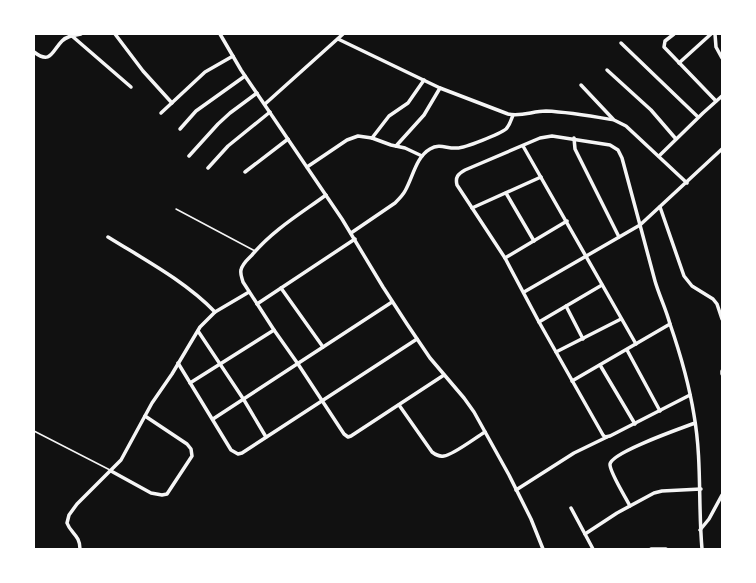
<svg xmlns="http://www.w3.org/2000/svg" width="756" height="583" font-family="'Exo 2',sans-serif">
	<rect width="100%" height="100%" fill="#111"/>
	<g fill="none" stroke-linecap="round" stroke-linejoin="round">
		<g stroke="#f5f5f5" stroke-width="1.5">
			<path d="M176 209 255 251"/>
			<path d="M34 431 110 470"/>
		</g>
		<g stroke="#f5f5f5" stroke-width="3.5">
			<path d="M115 34 143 71 172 103"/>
			<path d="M220 34 241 70 342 219 383 287 407 324 430 358 464 398 474 412 509 475 531 519 543 549"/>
			<path d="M674 34 665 41 664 47 716 101"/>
			<path d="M715 34 716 47 722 58"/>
			<path d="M72 36 131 87"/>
			<path d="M338 39 440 88 508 114C521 117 533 111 546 111 569 112 591 116 614 120L626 126 687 183"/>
			<path d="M621 43 698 117"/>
			<path d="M34 52C51 65 52 51 62 41 67 36 74 35 81 34"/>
			<path d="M679 63 711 34"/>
			<path d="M607 70 651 110 676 139"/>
			<path d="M581 85 613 119"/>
			<path d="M265 104 343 34"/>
			<path d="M161 113 205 72 233 56"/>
			<path d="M180 129 196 111 245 76"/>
			<path d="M372 138 389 116 408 103 424 80"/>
			<path d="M574 138 575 149 619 237"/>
			<path d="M396 146 424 115 440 88"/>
			<path d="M523 146 636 344"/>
			<path d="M189 156 218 124 230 113 257 93"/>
			<path d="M659 156 703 113 722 96"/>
			<path d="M307 167 347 140 358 136 372 138 391 145 405 148 422 156"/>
			<path d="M208 168 228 146 270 112"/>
			<path d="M245 172 288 139"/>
			<path d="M506 193 534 241"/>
			<path d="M326 195C300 214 273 230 252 255 248 259 242 264 241 270 240 274 242 278 243 282L274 330 298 364 344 434 348 437 351 436 444 375"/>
			<path d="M660 207 684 276 692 286 713 299 717 304 722 319"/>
			<path d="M472 208 541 177"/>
			<path d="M351 233 395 203C399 199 403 195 405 191 413 177 416 157 430 149 440 143 447 149 457 148 465 148 500 134 506 129 510 125 511 120 513 115"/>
			<path d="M108 237C145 260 185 281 215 312"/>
			<path d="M505 258 567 221"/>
			<path d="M281 288 323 347"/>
			<path d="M524 292 640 225 622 158 618 150 610 145 552 136 540 138 465 170C458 174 455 177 457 185L505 258 539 322 603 435 605 437 610 436 690 395"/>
			<path d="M257 304 355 239"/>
			<path d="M566 306 583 339"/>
			<path d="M539 322 602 285"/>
			<path d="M198 331 244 400 266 437"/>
			<path d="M627 350 660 411"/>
			<path d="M556 352 621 319"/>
			<path d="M178 363 231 450 238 454 242 453 417 339"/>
			<path d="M600 365 635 424"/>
			<path d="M722 371V374"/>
			<path d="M572 381 670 324"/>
			<path d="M190 383 274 330"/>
			<path d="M399 405 432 452C436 455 439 457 444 456 453 455 475 438 485 432"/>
			<path d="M213 419 392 302"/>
			<path d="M111 471 151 493 162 495 167 494 192 456 191 449 187 444 145 416"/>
			<path d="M516 490 574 453 607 437"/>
			<path d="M630 506C626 498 609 471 610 464 612 452 682 428 695 423"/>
			<path d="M571 508 593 549"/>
			<path d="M700 530 709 519 722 495"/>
			<path d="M585 534 617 513 654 493 662 491 701 489"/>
			<path d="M80 549C80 535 71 534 67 523L69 515 77 504 121 460 152 403 172 374 200 327 215 312 249 292"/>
			<path d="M651 549H666"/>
			<path d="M702 549C698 504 702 460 694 415 689 384 680 353 670 324 666 309 659 295 655 281 650 262 645 243 640 225L722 149"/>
		</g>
	</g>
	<rect width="756" height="583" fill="none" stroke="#ffffff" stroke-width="70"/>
</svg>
